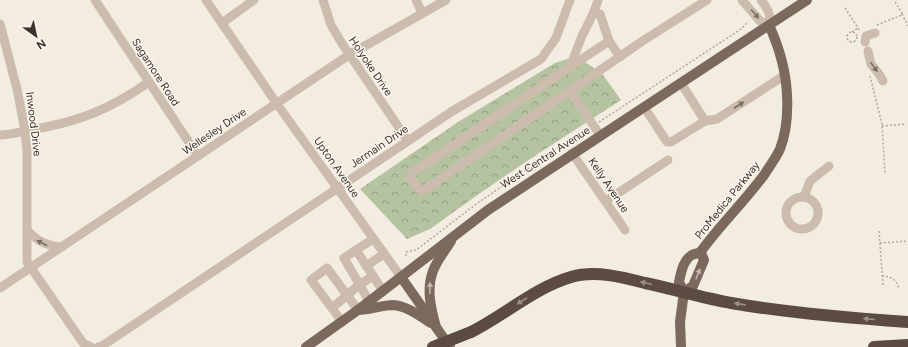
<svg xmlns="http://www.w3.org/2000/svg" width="908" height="347" font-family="Figtree,sans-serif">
	<defs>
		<pattern id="park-crowns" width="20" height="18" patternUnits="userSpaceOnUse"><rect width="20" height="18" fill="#b6c3a1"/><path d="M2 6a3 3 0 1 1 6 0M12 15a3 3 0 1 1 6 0" fill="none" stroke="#959f83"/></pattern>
	</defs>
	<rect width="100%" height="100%" fill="#f3ece1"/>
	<path fill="url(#park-crowns)" d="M577 56 603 75 621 100 530 159 476 196 430 229 407 239 360 189 458 122 555 63Z"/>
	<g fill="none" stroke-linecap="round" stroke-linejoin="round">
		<g stroke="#b8a797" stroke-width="1.5" stroke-dasharray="2 2" stroke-linecap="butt">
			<path d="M845 8 860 31"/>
			<path d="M902 14 908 26"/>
			<path d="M877 25 902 15V13L894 0"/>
			<circle cx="852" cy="37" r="5"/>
			<path d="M852 32 858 28"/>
			<path d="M870 76 882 124 885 174"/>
			<path d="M599 122 741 29 747 23"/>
			<path d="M882 126 906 124"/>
			<path d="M879 231 883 285"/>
			<path d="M880 243 908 241"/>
			<path d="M406 256V252L416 250 479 202 587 129"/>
			<path d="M882 276C891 276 897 280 899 289"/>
		</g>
		<g stroke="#ccbcad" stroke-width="9">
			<path d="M95 0 198 156"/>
			<path d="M206 0 277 104 401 277"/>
			<path d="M323 0 331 25 341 42 408 141"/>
			<path d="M416 0 422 13"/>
			<path d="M598 0 594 12 600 14 609 41 620 57"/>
			<path d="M742 0 760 21 769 25C772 15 767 8 761 0"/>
			<path d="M222 23 254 0"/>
			<path d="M0 24 17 89 25 131 27 150V262L81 340 84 344 91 347"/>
			<path d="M865 42 866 36 875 33"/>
			<path d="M868 51 871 64 879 74 883 81"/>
			<path d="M570 67 609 41"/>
			<path d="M681 83 705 121"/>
			<path d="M570 91 424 190 419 189 410 178 412 173 570 67 582 36 594 12"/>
			<path d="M644 107 667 142H671L705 121 717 119 785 75"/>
			<path d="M0 135C10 135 20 132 30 130 78 122 109 110 149 82"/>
			<path d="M600 135 570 91 641 42 707 0"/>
			<path d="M572 153 625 230"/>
			<circle cx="802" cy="213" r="16"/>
			<path d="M804 197 810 181 829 166"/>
			<path d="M606 201 668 160"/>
			<path d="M27 230C37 241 47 246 62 247"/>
			<path d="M356 250 383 291"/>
			<path d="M366 266 384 254"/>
			<path d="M0 288 349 55 446 0"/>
			<path d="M369 301 344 258 373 239"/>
			<path d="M332 308 311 280 327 268 358 310"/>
			<path d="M342 322 332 308 359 285 373 276"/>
			<path d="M98 347 102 346 408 141 451 112 541 59 556 38 570 0"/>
		</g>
		<g stroke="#7c695d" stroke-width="10">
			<path d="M401 277 450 347"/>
			<path d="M684 292 693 286 704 260 701 253"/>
			<path d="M358 310C370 310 382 305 393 305 407 306 420 316 431 323"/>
			<path d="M436 327C431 309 426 289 433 271 437 260 445 251 451 241"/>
			<path d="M306 347 358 310 488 210 807 0"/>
			<path d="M681 347 680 322 684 292 679 282C681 273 683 260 692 255 696 253 700 254 702 250 721 224 745 201 764 175 769 167 776 158 780 149 787 131 788 114 787 95 786 71 779 47 769 25"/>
		</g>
		<g stroke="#5b4b43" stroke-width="12">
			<path d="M471 332C505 315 534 288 571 277 595 270 622 277 645 283 674 289 702 298 731 303 789 313 849 318 908 322"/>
			<path d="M874 347 908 345"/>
		</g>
		<path stroke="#5b4b43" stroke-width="12" d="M433 347 471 332"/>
	</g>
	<defs><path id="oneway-solid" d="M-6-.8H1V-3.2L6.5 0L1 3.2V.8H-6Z"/></defs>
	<g fill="#7c7066">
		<use href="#oneway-solid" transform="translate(755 14) rotate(50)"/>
		<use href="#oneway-solid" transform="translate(874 67) rotate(55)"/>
		<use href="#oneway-solid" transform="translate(739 105) rotate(-33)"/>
		<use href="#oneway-solid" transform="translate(42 243) rotate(-152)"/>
	</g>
	<g fill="#c2b6ad">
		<use href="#oneway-solid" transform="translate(698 274) rotate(-68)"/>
		<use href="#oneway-solid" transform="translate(430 288) rotate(-89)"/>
	</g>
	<g fill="#9b8f87">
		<use href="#oneway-solid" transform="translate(646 283) rotate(-167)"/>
		<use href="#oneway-solid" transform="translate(522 301) rotate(147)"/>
		<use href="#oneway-solid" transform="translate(740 304) rotate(-171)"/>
		<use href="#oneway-solid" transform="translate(869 319) rotate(-175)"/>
	</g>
	<g text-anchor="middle" stroke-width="3" stroke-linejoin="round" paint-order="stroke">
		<g font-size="11" fill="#3a312b" stroke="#fbf5ee">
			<text transform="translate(371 66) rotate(56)" y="4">Holyoke Drive</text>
			<text transform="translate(156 72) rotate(57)" y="4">Sagamore Road</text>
			<text transform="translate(34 124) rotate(83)" y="4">Inwood Drive</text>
			<text transform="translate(214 131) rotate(-34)" y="4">Wellesley Drive</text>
			<text transform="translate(379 146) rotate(-34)" y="4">Jermain Drive</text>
			<text transform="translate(545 157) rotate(-33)" y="4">West Central Avenue</text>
			<text transform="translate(337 167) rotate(55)" y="4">Upton Avenue</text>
			<text transform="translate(609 185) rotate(56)" y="4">Kelly Avenue</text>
			<text transform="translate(727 200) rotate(-51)" y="4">ProMedica Parkway</text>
		</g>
	</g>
	<g transform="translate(36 36) rotate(147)" stroke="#fbf5ee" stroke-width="3" paint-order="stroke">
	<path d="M0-3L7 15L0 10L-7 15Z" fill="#3a312b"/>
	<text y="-6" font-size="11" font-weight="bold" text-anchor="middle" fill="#3a312b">N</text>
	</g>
</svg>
